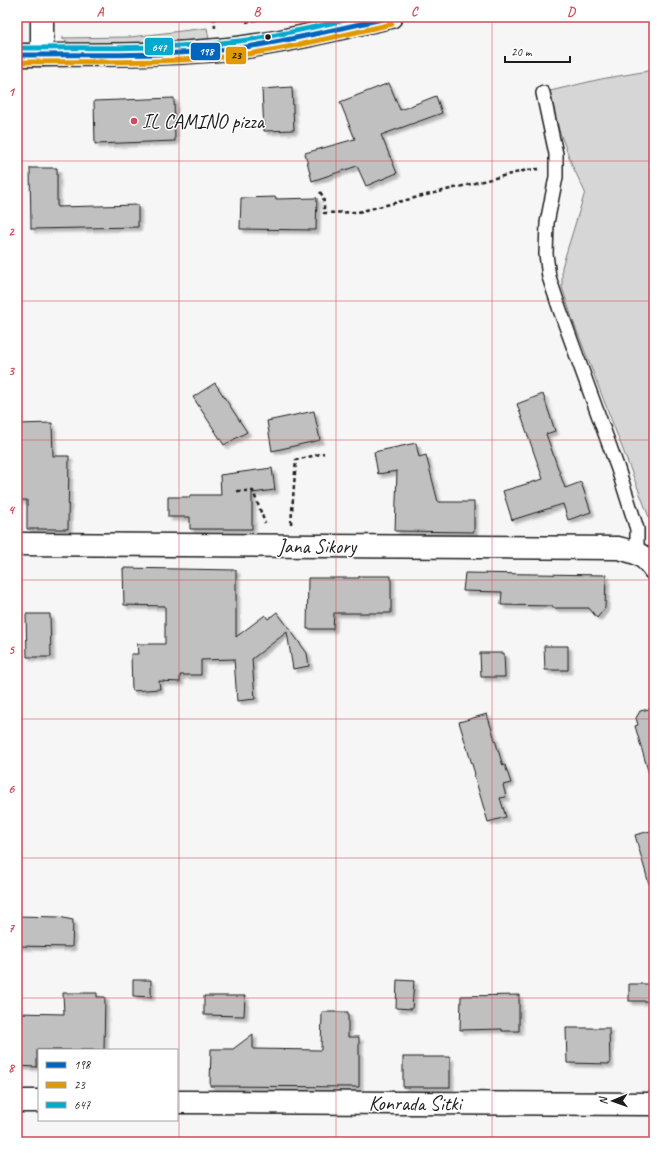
<svg xmlns="http://www.w3.org/2000/svg" width="671" height="1159" font-family="Caveat,sans-serif">
	<defs>
		<filter id="shadow"><feDropShadow dx="3.5" dy="3.5" stdDeviation="1" flood-color="#0004"/></filter>
	</defs>
	<rect width="100%" height="100%" fill="#f6f6f6"/>
	<filter id="ink" filterUnits="userSpaceOnUse"><feTurbulence type="fractalNoise" baseFrequency=".025" numOctaves="2"/><feDisplacementMap in="SourceGraphic" scale="8" xChannelSelector="R" yChannelSelector="G"/><feConvolveMatrix kernelMatrix="1 2 1 2 8 2 1 2 1" color-interpolation-filters="sRGB"/></filter>
	<g filter="url(#ink)">
		<g fill="#d6d6d6" stroke="#797979">
			<path d="M207 28 209 39 208 40 155 42 70 43 61 38 130 37Z"/>
			<path d="M654 70V530L572 318 562 287V267L585 192 572 165 559 130 550 91 601 79Z"/>
		</g>
		<g fill="#c0c0c0" stroke="#1c1c1c" filter="url(#shadow)">
			<path d="M389 83 400 110 436 96 442 113 381 135 397 173 366 186 357 166 312 181 305 153 355 139 340 102Z"/>
			<path d="M292 87 294 130 264 131 262 89Z"/>
			<path d="M174 98 175 141 95 144 94 101Z"/>
			<path d="M30 168H57V207L138 205V227L31 229Z"/>
			<path d="M276 197V199L317 198 316 230 240 229 241 198Z"/>
			<path d="M215 383 247 432 224 445 193 397Z"/>
			<path d="M543 394 555 431 546 434 565 488 581 482 591 512 568 520 563 504 512 520 503 491 543 479 517 404Z"/>
			<path d="M314 411 320 440 272 451 267 421Z"/>
			<path d="M52 423 53 456H69L68 529H27V500H17V424Z"/>
			<path d="M416 443 419 457 426 455 438 502H474V532L395 531 397 471 378 474 374 452Z"/>
			<path d="M272 468 275 490 252 493V529H190V517H168V497H190V495H221L220 475Z"/>
			<path d="M123 568 236 570V637L265 615 268 619 277 612 307 653 309 666 293 669 287 632 252 659 255 699 237 701 234 659 201 660V675H180V682L159 681 160 689 132 691 131 654H138L137 644H165V606L124 605Z"/>
			<path d="M465 573 606 575 605 608 597 618 589 608H553V606L501 605 502 592 463 591Z"/>
			<path d="M359 576H391V613H334L333 629H307L308 578H359Z"/>
			<path d="M26 614H50L51 657H27Z"/>
			<path d="M544 646H568V670H545Z"/>
			<path d="M480 653H504L505 677H481Z"/>
			<path d="M654 708V773L649 774 635 726 638 725 636 718 640 711Z"/>
			<path d="M487 714 503 766 505 765 511 783 503 785 506 797 500 798 506 817 488 822 474 775 475 774 459 722Z"/>
			<path d="M654 830V884H649L635 835Z"/>
			<path d="M17 916 59 917 73 920 72 947 17 946Z"/>
			<path d="M133 980H151V997L133 996Z"/>
			<path d="M397 980 414 981 412 1009 396 1008Z"/>
			<rect x="629" y="984" width="25" height="17"/>
			<path d="M63 993H97V997H105L104 1050H37V1067L17 1066V1013L64 1014Z"/>
			<path d="M519 995V1031H502V1029L460 1030 461 996Z"/>
			<path d="M204 996H245L244 1016 204 1015Z"/>
			<path d="M322 1012H348V1037H359V1087L210 1086 211 1049H233L253 1034V1049L321 1050Z"/>
			<path d="M566 1028H609L610 1064 567 1063Z"/>
			<rect x="403" y="1057" width="47" height="30"/>
		</g>
		<g fill="none" stroke-linecap="round" stroke-linejoin="round">
			<g stroke="#1c1c1c" stroke-width="16">
				<path id="lane" d="M543 93 556 154V177L547 223 546 254 549 277 560 310 618 469 637 529V552"/>
			</g>
			<g stroke="#1c1c1c" stroke-width="25">
				<g id="street">
					<path d="M42 17V55"/>
					<path d="M17 544 618 548C635 552 644 554 654 569"/>
					<path d="M17 1101H39"/>
					<path d="M177 1102 654 1104"/>
				</g>
			</g>
			<g stroke="#1c1c1c" stroke-width="25">
				<path id="secondary" d="M17 55C84 54 151 56 218 50 276 45 333 29 391 17"/>
			</g>
			<g stroke="#1c1c1c" stroke-width="2.5" stroke-dasharray="4 3" stroke-linecap="butt">
				<path d="M214 17 215 28"/>
				<path d="M246 22 269 17"/>
				<path d="M320 192C325 198 324 206 324 213L358 212 527 170 539 169"/>
				<path d="M17 225H22"/>
				<path d="M237 491H253L265 523"/>
				<path d="M291 524 296 460 324 453"/>
			</g>
			<use href="#lane" stroke="#fff" stroke-width="13"/>
			<use href="#street" stroke="#fff" stroke-width="22"/>
			<use href="#secondary" stroke="#fff" stroke-width="22"/>
			<g stroke="#fff" stroke-width="8">
				<path id="bus-1" d="M17 55C91 54 165 57 239 48 290 41 341 28 391 17"/>
			</g>
			<g stroke="#fff" stroke-width="8">
				<path id="bus-2" d="M17 62C92 61 167 64 241 55 292 48 342 35 392 24"/>
			</g>
			<g stroke="#fff" stroke-width="8">
				<path id="bus-3" d="M17 48C91 47 165 50 239 41 279 36 319 26 358 17"/>
			</g>
			<use href="#bus-1" stroke="#0065bd" stroke-width="5"/>
			<use href="#bus-2" stroke="#e19803" stroke-width="5"/>
			<use href="#bus-3" stroke="#00a9ce" stroke-width="5"/>
		</g>
	</g>
	<path fill="none" stroke="#d1495b" stroke-width="1" stroke-opacity="0.55" d="M179 17V1142M336 17V1142M492 17V1142M17 161H654M17 301H654M17 440H654M17 580H654M17 719H654M17 858H654M17 998H654"/>
	<circle fill="#1c1c1c" stroke="#fff" stroke-width="1.5" cx="268" cy="37" r="3.5"/>
	<circle fill="#d1495b" stroke="#fff" stroke-width="1.5" cx="134" cy="121" r="4"/>
	<g text-anchor="middle" stroke-width="3" stroke-linejoin="round" paint-order="stroke">
		<g font-size="20" fill="#1c1c1c" stroke="#fff" text-anchor="start">
			<text x="142" y="128">IL CAMINO pizza</text>
		</g>
		<g font-size="20" fill="#1c1c1c" stroke="#fff">
			<text x="317" y="553">Jana Sikory</text>
			<text x="415" y="1110">Konrada Sitki</text>
		</g>
	</g>
	<g stroke="#fff" stroke-width="1.5">
		<rect x="144" y="37" width="30" height="19" rx="4" fill="#00a9ce"/>
		<rect x="190" y="42" width="31" height="19" rx="4" fill="#0065bd"/>
		<rect x="225" y="46" width="22" height="19" rx="4" fill="#e19803"/>
	</g>
	<g font-size="11" text-anchor="middle" font-weight="bold" fill="#fff">
		<text x="159" y="51">647</text>
		<text x="206" y="55">198</text>
	</g>
	<g font-size="11" text-anchor="middle" font-weight="bold" fill="#111">
		<text x="236" y="59">23</text>
	</g>
	<rect width="671" height="1159" fill="none" stroke="#fff" stroke-width="44"/>
	<rect x="38" y="1049" width="140" height="72" fill="#ffffff" stroke="#a4a4a4"/>
	<rect x="46" y="1062" width="20" height="6" fill="#0065bd" stroke="#a4a4a4"/>
	<text x="74" y="1069" font-size="12" fill="#1c1c1c">198</text>
	<rect x="46" y="1082" width="20" height="6" fill="#e19803" stroke="#a4a4a4"/>
	<text x="74" y="1089" font-size="12" fill="#1c1c1c">23</text>
	<rect x="46" y="1102" width="20" height="6" fill="#00a9ce" stroke="#a4a4a4"/>
	<text x="74" y="1109" font-size="12" fill="#1c1c1c">647</text>
	<g transform="translate(613 1101) rotate(268)" stroke="#ffffff" stroke-width="3" paint-order="stroke">
	<path d="M0-3L7 15L0 10L-7 15Z" fill="#1c1c1c"/>
	<text y="-6" font-size="11" font-weight="bold" text-anchor="middle" fill="#1c1c1c">N</text>
	</g>
	<path d="M505 56v6h65v-6" fill="none" stroke="#1c1c1c" stroke-width="2"/>
	<text x="511" y="56" font-size="12" fill="#1c1c1c" stroke="#ffffff" stroke-width="3" paint-order="stroke">20 m</text>
	<rect x="22" y="22" width="627" height="1115" fill="none" stroke="#d1495b" stroke-width="1.5"/>
	<g font-size="13" text-anchor="middle" font-weight="bold" fill="#d1495b">
		<text x="100" y="16">A</text>
		<text x="257" y="16">B</text>
		<text x="414" y="16">C</text>
		<text x="571" y="16">D</text>
		<text x="11" y="96">1</text>
		<text x="11" y="236">2</text>
		<text x="11" y="375">3</text>
		<text x="11" y="514">4</text>
		<text x="11" y="654">5</text>
		<text x="11" y="793">6</text>
		<text x="11" y="932">7</text>
		<text x="11" y="1072">8</text>
	</g>
</svg>
